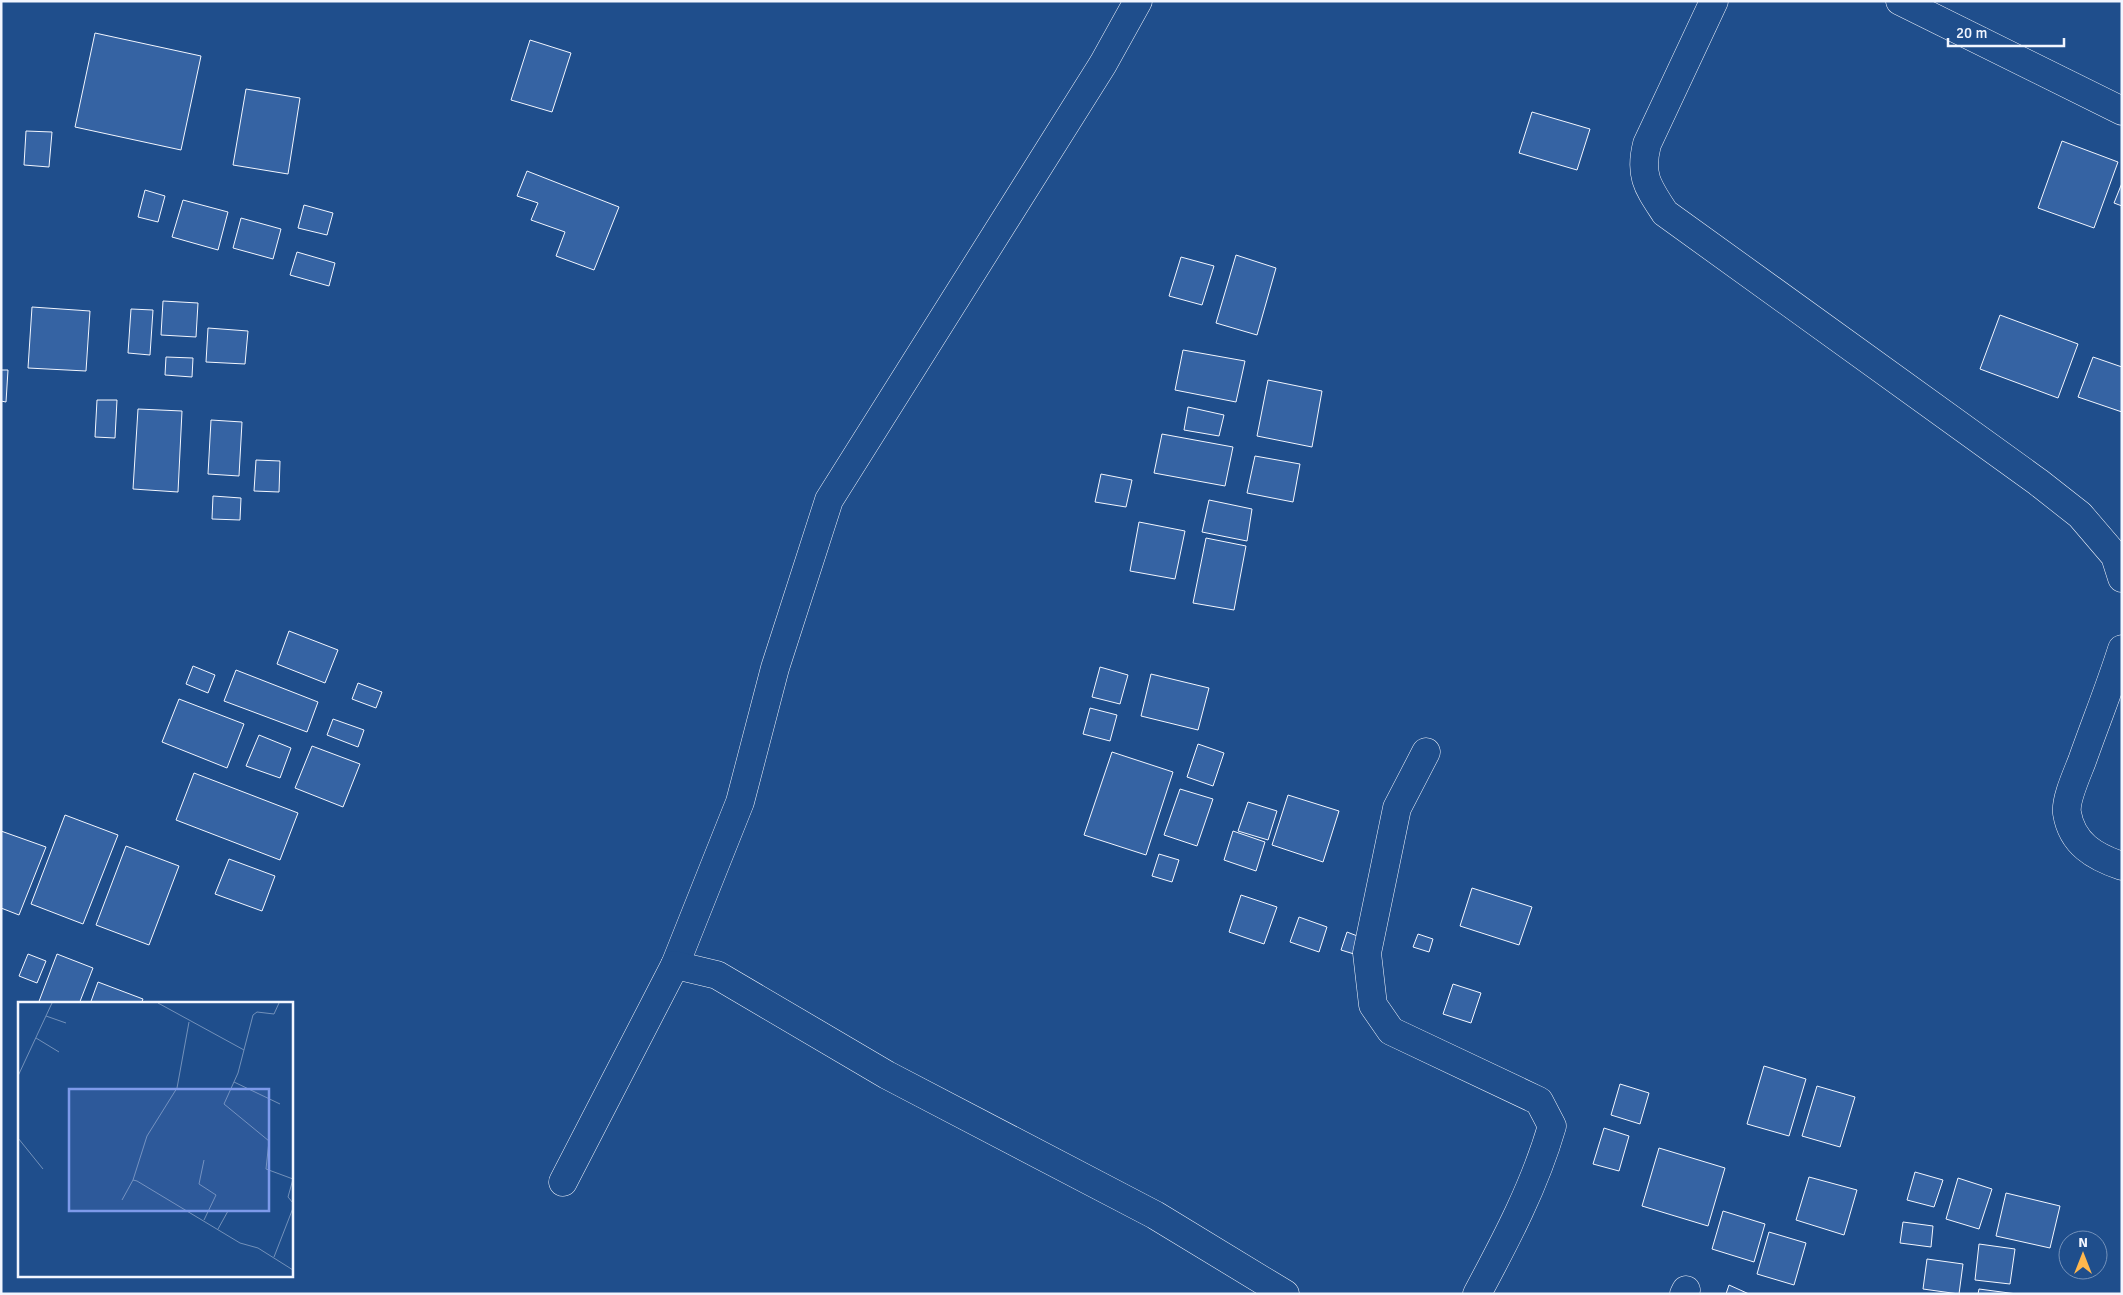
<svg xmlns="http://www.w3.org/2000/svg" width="2123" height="1295" font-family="Signika,sans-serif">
	<rect width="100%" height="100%" fill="#1f4e8c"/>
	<g fill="#3563a3" stroke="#f2f6ff">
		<path d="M95 33 201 56 181 150 75 127Z"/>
		<path d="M530 40 571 53 552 112 511 100Z"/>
		<path d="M246 89 300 98 288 174 233 165Z"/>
		<path d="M1532 112 1590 129 1577 170 1519 153Z"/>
		<path d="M26 131 52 132 49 167 24 165Z"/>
		<path d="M2062 141 2118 162 2094 228 2038 208Z"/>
		<path d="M527 171 619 207 594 270 556 256 565 232 531 220 538 203 517 196Z"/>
		<path d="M2122 183V206L2114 203Z"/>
		<path d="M145 190 165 196 158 222 138 217Z"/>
		<path d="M183 200 228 212 218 250 172 237Z"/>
		<path d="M304 205 333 213 327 235 298 228Z"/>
		<path d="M241 218 281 229 273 259 233 248Z"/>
		<path d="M297 252 335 263 329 286 290 275Z"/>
		<path d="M1236 255 1276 268 1257 335 1216 323Z"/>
		<path d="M1181 257 1214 266 1202 305 1169 296Z"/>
		<path d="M163 301 198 303 196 337 161 335Z"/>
		<path d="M32 307 90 311 86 371 28 368Z"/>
		<path d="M131 309 153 310 150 355 128 353Z"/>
		<path d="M2000 315 2078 344 2058 398 1980 369Z"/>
		<path d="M208 328 248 331 245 364 206 362Z"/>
		<path d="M1183 350 1245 361 1236 402 1175 390Z"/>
		<path d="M166 357 193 358 192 377 165 375Z"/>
		<path d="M2093 357 2122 367V412L2078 397Z"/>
		<path d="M1 370H8L6 402 1 401Z"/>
		<path d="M1268 380 1322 391 1312 447 1257 436Z"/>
		<path d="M97 400H117L115 438 95 437Z"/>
		<path d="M1188 407 1224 415 1219 436 1184 430Z"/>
		<path d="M138 409 182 411 178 492 133 489Z"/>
		<path d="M211 420 242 422 239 476 208 474Z"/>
		<path d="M1162 434 1233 447 1225 486 1154 473Z"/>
		<path d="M1255 456 1300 464 1293 502 1247 493Z"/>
		<path d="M256 460 280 461 279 492 254 491Z"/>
		<path d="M1101 474 1132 480 1126 507 1095 502Z"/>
		<path d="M213 496 241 498 240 520 212 519Z"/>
		<path d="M1209 500 1252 509 1247 541 1202 532Z"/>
		<path d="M1139 522 1185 531 1175 579 1130 571Z"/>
		<path d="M1206 538 1246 546 1234 610 1193 603Z"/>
		<path d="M289 631 338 650 325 683 277 664Z"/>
		<path d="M193 666 215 675 208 693 186 684Z"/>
		<path d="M1100 667 1128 675 1120 704 1092 697Z"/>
		<path d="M236 670 318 702 307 732 224 701Z"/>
		<path d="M1151 674 1209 688 1198 730 1141 716Z"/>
		<path d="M358 683 382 692 376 708 352 699Z"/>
		<path d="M179 699 244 724 227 768 162 742Z"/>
		<path d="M1090 708 1117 715 1110 741 1083 734Z"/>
		<path d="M333 719 364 730 358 747 327 735Z"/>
		<path d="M259 735 291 748 280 778 246 766Z"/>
		<path d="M1198 744 1224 753 1213 786 1187 777Z"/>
		<path d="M312 746 360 764 343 807 295 788Z"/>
		<path d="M1112 752 1173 772 1146 855 1084 835Z"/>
		<path d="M194 773 298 813 280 860 176 820Z"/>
		<path d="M1180 789 1213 799 1197 846 1164 835Z"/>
		<path d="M1288 795 1339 811 1323 862 1272 845Z"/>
		<path d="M1248 802 1277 811 1268 840 1238 831Z"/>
		<path d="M65 815 118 835 83 924 31 904Z"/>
		<path d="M1 831 46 847 19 915 1 908Z"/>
		<path d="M1233 831 1265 842 1256 871 1224 860Z"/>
		<path d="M126 846 179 866 149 945 96 925Z"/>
		<path d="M1159 854 1179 860 1172 882 1152 876Z"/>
		<path d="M229 859 275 876 262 911 215 894Z"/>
		<path d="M1472 888 1532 907 1519 945 1460 926Z"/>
		<path d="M1241 895 1277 907 1264 944 1229 932Z"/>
		<path d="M1299 917 1327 927 1319 952 1290 942Z"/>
		<path d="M1347 932 1360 937 1354 954 1341 950Z"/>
		<path d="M1418 934 1433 939 1429 952 1413 947Z"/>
		<path d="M28 954 46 961 37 983 19 976Z"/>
		<path d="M57 954 93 968 79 1004H38Z"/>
		<path d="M98 982 143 999 141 1004H90Z"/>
		<path d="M1453 984 1481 993 1471 1023 1443 1014Z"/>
		<path d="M1764 1066 1806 1079 1789 1136 1747 1124Z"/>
		<path d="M1620 1084 1649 1093 1640 1124 1611 1115Z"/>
		<path d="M1817 1086 1855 1097 1840 1147 1802 1136Z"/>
		<path d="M1604 1128 1629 1136 1619 1171 1593 1164Z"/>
		<path d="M1659 1148 1725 1168 1708 1226 1642 1206Z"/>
		<path d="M1915 1172 1943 1180 1934 1207 1907 1200Z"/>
		<path d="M1809 1177 1857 1190 1844 1235 1796 1220Z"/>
		<path d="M1958 1178 1992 1189 1979 1229 1946 1219Z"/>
		<path d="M2006 1193 2060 1206 2050 1248 1996 1236Z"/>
		<path d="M1723 1211 1765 1224 1754 1262 1712 1249Z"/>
		<path d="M1903 1222 1933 1226 1931 1247 1900 1243Z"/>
		<path d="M1769 1232 1806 1243 1794 1285 1757 1274Z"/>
		<path d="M1979 1244 2015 1249 2010 1284 1975 1280Z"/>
		<path d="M1927 1259 1963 1264 1959 1294 1923 1289Z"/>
		<path d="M1729 1285 1749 1294H1726Z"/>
		<path d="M1979 1289 2017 1294H1978Z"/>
	</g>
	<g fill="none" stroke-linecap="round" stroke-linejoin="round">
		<g stroke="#f2f6ff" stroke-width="29">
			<g id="minor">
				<path d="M1714 1 1647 144C1639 176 1648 187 1665 213L2038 482 2080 515 2115 556 2122 578"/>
				<path d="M1900 1 2122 111"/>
				<path d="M2122 649C2110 687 2095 724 2082 761 2077 774 2065 800 2067 813 2072 844 2095 857 2122 866"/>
				<path d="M1426 752 1397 808 1367 953 1373 1005 1391 1031 1539 1101 1552 1126C1535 1185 1506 1240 1477 1294"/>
				<path d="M675 965 740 802 775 668 829 500 1103 64 1138 1"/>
				<path d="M563 1182 675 965 717 975 887 1075 1155 1215 1285 1294"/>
				<path d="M1684 1294 1686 1290"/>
			</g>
		</g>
		<use href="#minor" stroke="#1f4e8c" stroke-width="28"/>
	</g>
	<g transform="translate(18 1002)">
		<rect width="275" height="275" fill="#1f4e8c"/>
		<path fill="none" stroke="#7391ba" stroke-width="1" d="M140 1 226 48M261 1 256 12 239 10 235 13 220 71 206 102 251 139 248 167 275 177M28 14 48 21M18 36 41 50M0 74 34 1M216 80 262 102M0 136 25 167M186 158 181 182 198 193 186 218M275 177 270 195 275 201M115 178 129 134 159 86 171 20M104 198 115 178 119 179 222 241 240 246 275 268M200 227 210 209M256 255 275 206"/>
		<path fill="#7d9aea" fill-opacity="0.15" stroke="#7d9aea" stroke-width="2.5" d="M51 87H251V209H51Z"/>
		<rect width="275" height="275" fill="none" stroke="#f2f6ff" stroke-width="2.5"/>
	</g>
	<rect width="2123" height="1295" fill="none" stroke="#f2f6ff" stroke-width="5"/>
	<g transform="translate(2083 1255)"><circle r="24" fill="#1f4e8c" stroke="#7391ba"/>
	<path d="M0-4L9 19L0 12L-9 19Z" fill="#ffb74d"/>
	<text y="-8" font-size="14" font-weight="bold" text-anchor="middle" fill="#f2f6ff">N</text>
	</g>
	<path d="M1948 38v8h116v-8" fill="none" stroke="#f2f6ff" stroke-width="2.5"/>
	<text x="1956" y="38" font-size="15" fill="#f2f6ff" stroke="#1f4e8c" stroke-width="4" paint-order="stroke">20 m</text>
</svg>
